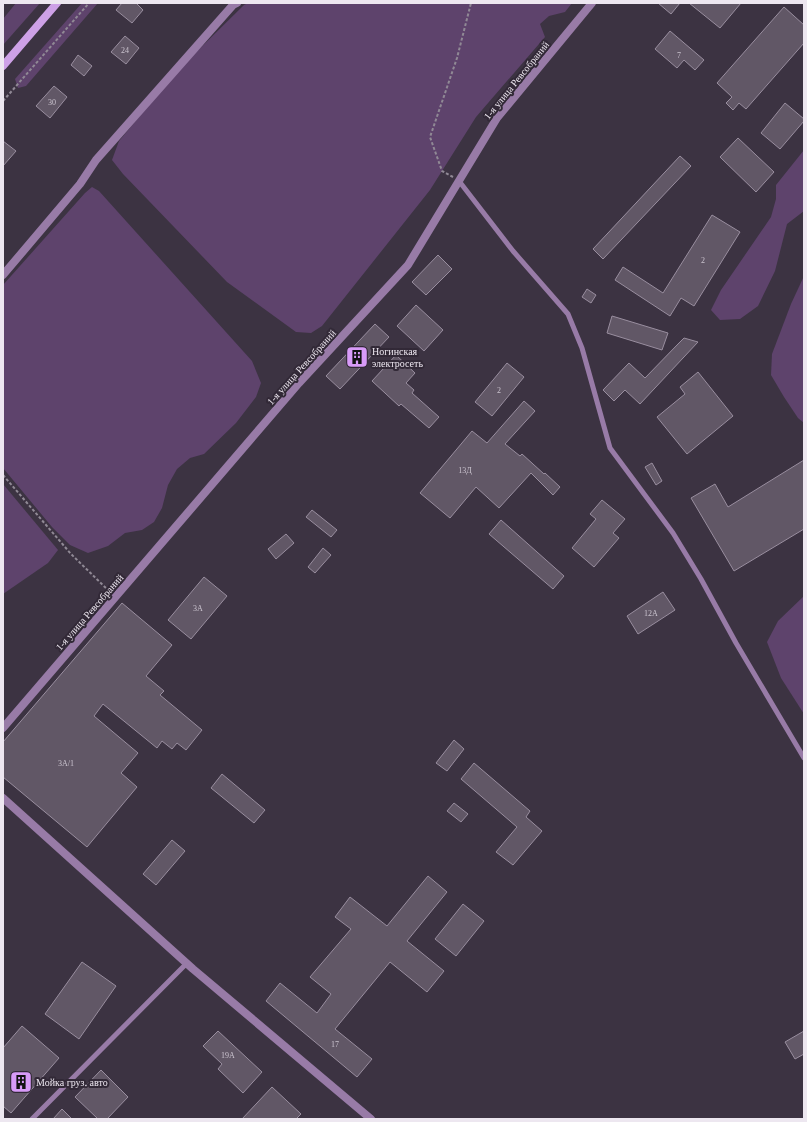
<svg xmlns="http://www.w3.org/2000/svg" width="807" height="1122" font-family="'Times New Roman',serif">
	<rect width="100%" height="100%" fill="#3c3342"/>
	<g fill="#5e436c">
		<path d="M16 3H40L3 45V19Z"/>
		<path d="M82 3H98L26 86 18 88 15 79Z"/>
		<path d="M248 3H572L565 12 549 16 540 24 545 37 476 117 430 190 322 326 311 333 296 332 227 282 123 174 112 160 119 141 180 68 244 5Z"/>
		<path d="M804 150V211L787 224 775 271 758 306 740 319 720 320 711 310 721 290 771 217 776 199V185Z"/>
		<path d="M92 187 99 191 252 361 261 383 256 397 236 423 204 454 190 458 177 469 168 485 162 508 154 522 142 530 125 533 108 546 88 553 70 545 52 527 3 468V285L85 193Z"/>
		<path d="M804 276V423L798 418 784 397 771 375 772 354 791 304Z"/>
		<path d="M3 484 58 550 48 563 3 594Z"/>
		<path d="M804 596V714L781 678 767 642 778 621Z"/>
	</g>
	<g fill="#615766" stroke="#998e9f">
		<path d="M122 3H136L143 10 132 23 116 10Z"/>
		<path d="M658 3H680L671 14Z"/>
		<path d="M689 3H741L720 28Z"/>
		<path d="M784 7 804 25V43L746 109 739 103 733 110 726 103 732 97 717 83Z"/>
		<path d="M670 31 704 60 695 70 684 60 677 68 655 49Z"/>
		<path d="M125 36 139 48 126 64 111 52Z"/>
		<path d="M78 55 92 66 84 76 71 65Z"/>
		<path d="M54 86 67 97 50 118 36 106Z"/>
		<path d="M785 103 804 119V121L780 149 761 133Z"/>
		<path d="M738 138 774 172 756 192 720 157Z"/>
		<path d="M3 141 16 151 3 166Z"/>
		<path d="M680 156 691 166 603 259 593 249Z"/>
		<path d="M712 215 740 232 694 306 681 298 670 316 615 280 623 267 663 293Z"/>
		<path d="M438 255 452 269 426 295 412 282Z"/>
		<path d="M587 289 596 295 591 303 582 297Z"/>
		<path d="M416 305 443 330 424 351 397 326Z"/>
		<path d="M612 316 668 333 662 350 607 333Z"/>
		<path d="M375 324 389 337 340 389 326 376Z"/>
		<path d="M684 338 698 342 640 404 625 390 614 401 603 390 629 363 645 378 678 344Z"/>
		<path d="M396 355 415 373 406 383 414 390 412 393 439 417 429 428 401 404 399 406 372 381Z"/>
		<path d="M507 363 524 377 492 416 475 402Z"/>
		<path d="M698 372 733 416 687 454 657 417 685 394 680 387Z"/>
		<path d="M524 401 535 411 505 444 520 456 522 454 544 474 545 473 560 487 553 495 531 473 499 508 476 487 450 518 420 493 472 431 487 443Z"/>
		<path d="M804 460V529L734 571 691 498 715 484 728 507Z"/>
		<path d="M652 463 662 481 656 485 645 467Z"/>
		<path d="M602 500 625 519 613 533 619 538 594 567 572 548 596 519 590 514Z"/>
		<path d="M312 510 337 530 331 537 306 517Z"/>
		<path d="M501 520 564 576 553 589 489 534Z"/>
		<path d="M286 534 294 543 276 559 268 549Z"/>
		<path d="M323 548 331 555 315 573 308 567Z"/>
		<path d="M204 577 227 596 191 639 168 620Z"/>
		<path d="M663 592 675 610 638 634 627 616Z"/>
		<path d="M122 603 172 645 146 676 164 691 160 695 202 730 186 750 177 743 172 749 162 741 157 748 103 704 94 716 138 753 121 773 137 787 87 847 3 777V742Z"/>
		<path d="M454 740 464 749 447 771 436 763Z"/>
		<path d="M474 763 530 811 526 817 542 831 513 865 496 852 517 827 461 779Z"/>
		<path d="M222 774 265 810 254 823 211 788Z"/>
		<path d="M454 803 468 814 461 822 447 811Z"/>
		<path d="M172 840 185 851 156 885 143 874Z"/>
		<path d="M428 876 447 892 407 941 444 971 427 992 390 962 335 1029 372 1059 357 1077 266 1001 280 983 317 1013 331 994 310 977 351 929 335 917 350 897 387 926Z"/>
		<path d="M463 904 484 921 456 956 435 939Z"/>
		<path d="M82 962 116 986 79 1039 45 1014Z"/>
		<path d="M22 1026 59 1058 11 1113 3 1106V1048Z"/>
		<path d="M218 1031 262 1072 243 1093 218 1069 222 1064 203 1046Z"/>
		<path d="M804 1031V1054L795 1059 785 1042Z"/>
		<path d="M101 1070 128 1097 107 1119H98L75 1097Z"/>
		<path d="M272 1087 301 1114 296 1119H242Z"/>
		<path d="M62 1109 72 1119H53Z"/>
	</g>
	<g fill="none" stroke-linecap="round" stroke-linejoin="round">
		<g stroke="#908995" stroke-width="2" stroke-dasharray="3 2" stroke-linecap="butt">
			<path d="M3 101 89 3"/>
			<path d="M453 177 442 171 430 137 457 58 471 3"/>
			<path d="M3 475 71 554 110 592"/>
		</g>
		<g stroke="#987ba7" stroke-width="5">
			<path d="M459 181 513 251 568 314 582 348 610 448 673 533 701 579 736 643 804 758"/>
			<path d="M32 1119 187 963"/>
		</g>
		<g stroke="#987ba7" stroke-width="8">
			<path d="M3 275 80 184 96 160 233 5 237 3"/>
			<path d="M3 728 299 383 408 265 497 118 592 3"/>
			<path d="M3 798 193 969 371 1119"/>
		</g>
		<path stroke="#cea1e7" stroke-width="8" d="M3 66 57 3"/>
	</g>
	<defs>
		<g id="building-square" transform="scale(1.15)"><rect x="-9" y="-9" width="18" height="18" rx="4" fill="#d89bf8" stroke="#322937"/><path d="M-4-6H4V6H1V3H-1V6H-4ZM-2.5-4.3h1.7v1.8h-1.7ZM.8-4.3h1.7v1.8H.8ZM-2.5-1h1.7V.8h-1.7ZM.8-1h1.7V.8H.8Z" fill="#111"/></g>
	</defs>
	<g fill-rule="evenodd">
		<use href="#building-square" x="357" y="357"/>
		<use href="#building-square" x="21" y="1082"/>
	</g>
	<g text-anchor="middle" stroke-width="4" stroke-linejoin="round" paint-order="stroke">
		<g font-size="8" fill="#cac3ce">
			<text x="125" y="53">24</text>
			<text x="679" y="58">7</text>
			<text x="52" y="105">30</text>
			<text x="703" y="263">2</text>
			<text x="499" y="393">2</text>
			<text x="465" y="473">13Д</text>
			<text x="198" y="611">3А</text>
			<text x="651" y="616">12А</text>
			<text x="66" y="766">3А/1</text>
			<text x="335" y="1047">17</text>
			<text x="228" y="1058">19А</text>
		</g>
		<g font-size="10" fill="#ede7f0" stroke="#322937">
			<text transform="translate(516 80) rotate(-51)" y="4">1-я улица Ревсобраний</text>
			<text transform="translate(301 367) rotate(-48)" y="4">1-я улица Ревсобраний</text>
			<text transform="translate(89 612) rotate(-49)" y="4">1-я улица Ревсобраний</text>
		</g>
		<g font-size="10" fill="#ede7f0" stroke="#322937" text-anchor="start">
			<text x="372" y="355">Ногинская<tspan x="372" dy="12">электросеть</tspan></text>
			<text x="36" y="1086">Мойка груз. авто</text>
		</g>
	</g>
	<rect width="807" height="1122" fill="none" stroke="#ede7f0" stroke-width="8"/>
</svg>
